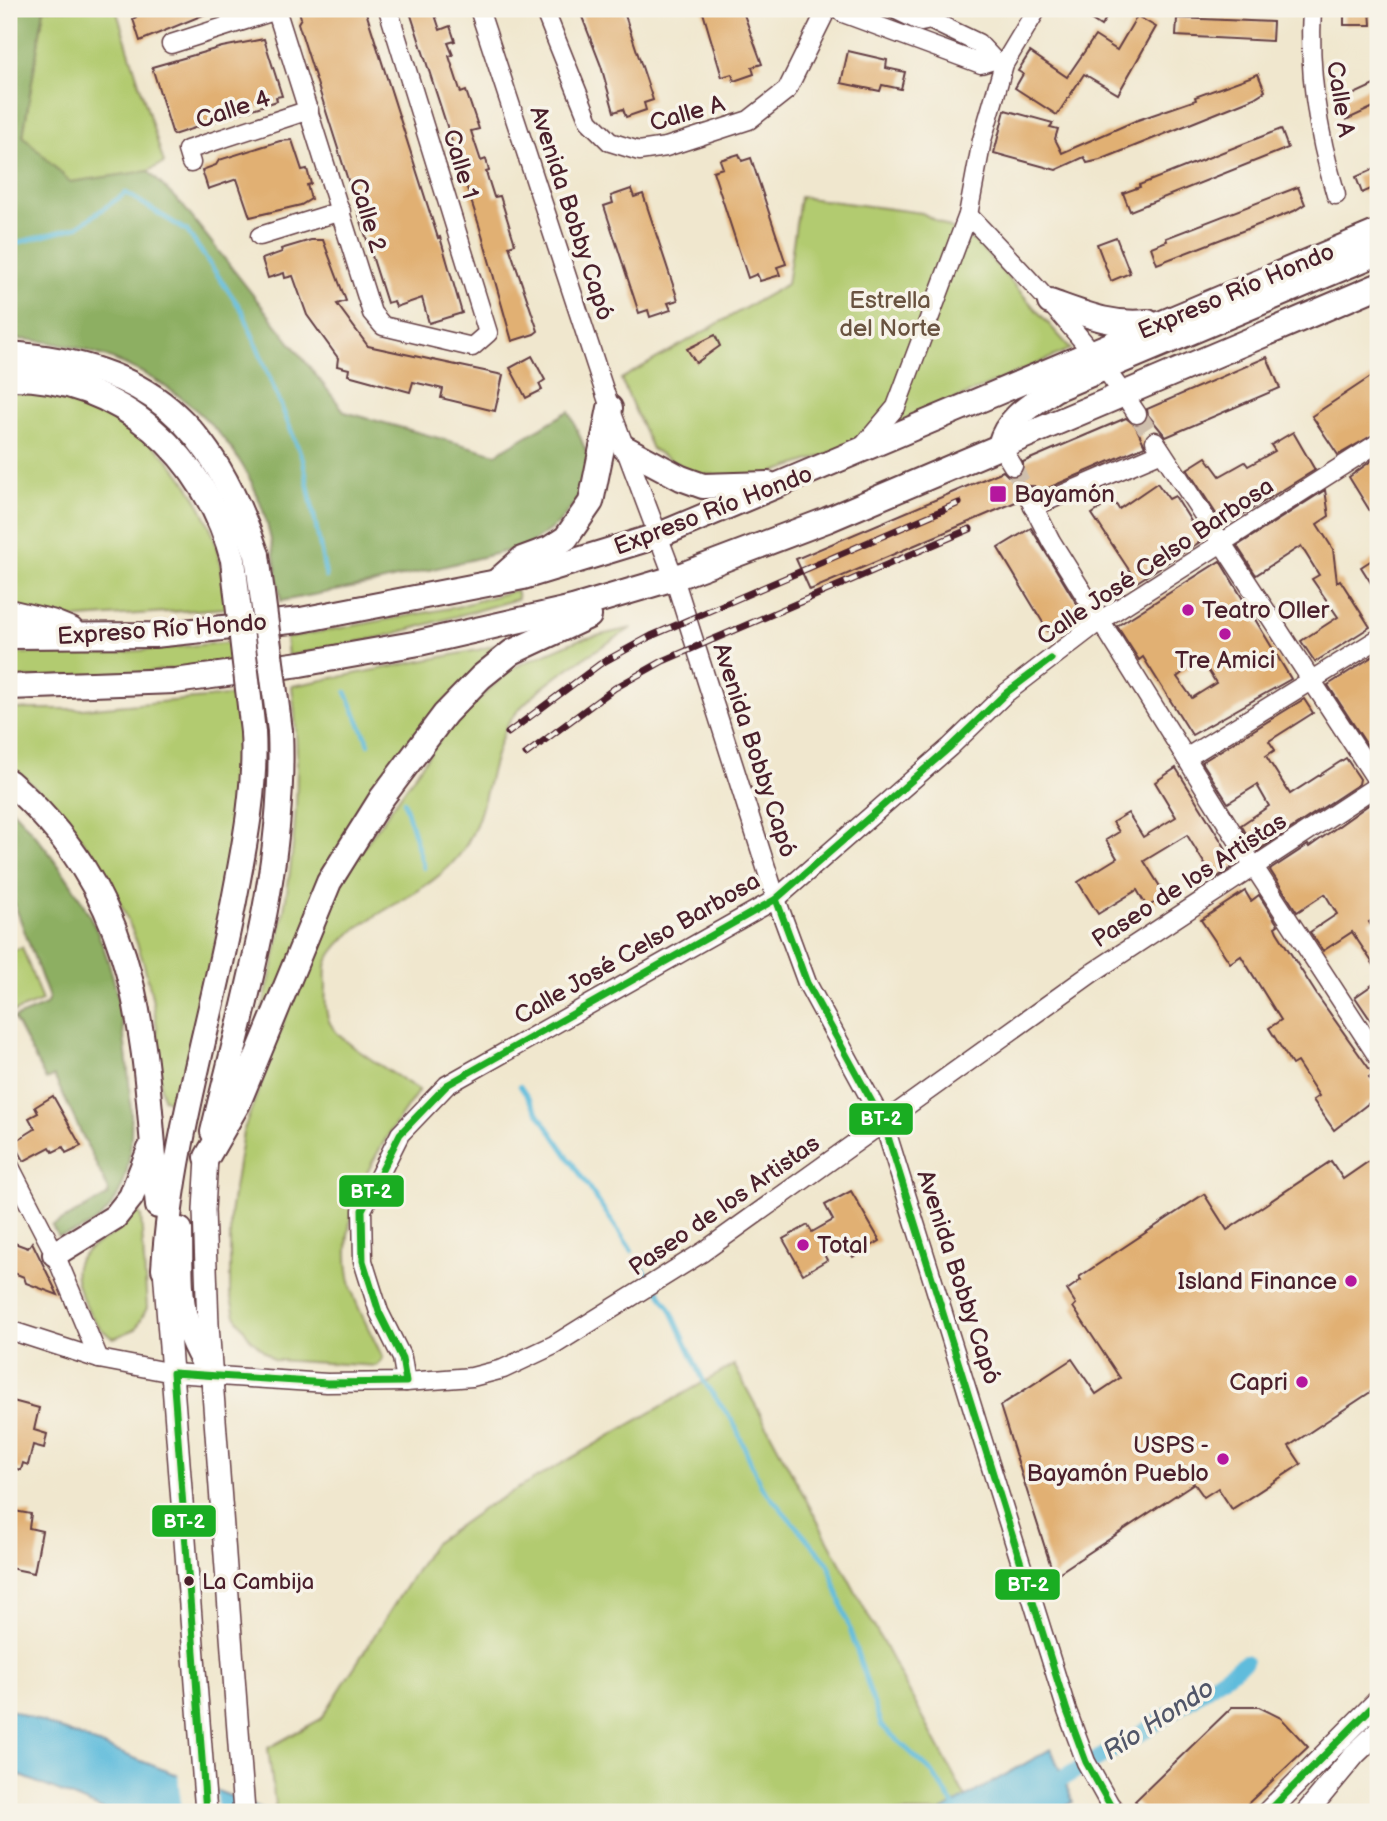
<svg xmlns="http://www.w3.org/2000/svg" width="1387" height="1821" font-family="'Balsamiq Sans',sans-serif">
	<rect width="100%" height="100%" fill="#f7f3e8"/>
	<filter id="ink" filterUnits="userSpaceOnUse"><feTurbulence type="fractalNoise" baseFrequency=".0143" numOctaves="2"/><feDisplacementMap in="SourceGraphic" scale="14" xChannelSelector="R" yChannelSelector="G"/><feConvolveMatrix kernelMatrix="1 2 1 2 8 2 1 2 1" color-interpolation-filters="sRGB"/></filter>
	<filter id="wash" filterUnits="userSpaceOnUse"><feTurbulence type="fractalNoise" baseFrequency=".00686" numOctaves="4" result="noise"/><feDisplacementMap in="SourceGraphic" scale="28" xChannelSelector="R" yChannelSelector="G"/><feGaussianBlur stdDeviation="1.57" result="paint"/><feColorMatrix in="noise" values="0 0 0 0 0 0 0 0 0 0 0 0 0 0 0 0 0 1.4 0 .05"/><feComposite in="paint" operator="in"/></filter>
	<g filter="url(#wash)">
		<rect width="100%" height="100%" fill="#f0e7ce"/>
		<g fill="#b2cb70" stroke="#7e754e" stroke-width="2">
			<path d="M44 9H116L164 163 148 171 70 183 23 136Z"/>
			<path d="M800 197 922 213 976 242 1071 349 829 454 759 477 695 474 652 449 621 379 787 284Z"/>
			<path d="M27 391C114 404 177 446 211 529 221 554 223 582 226 608L79 618 45 616 9 605V394Z"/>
			<path d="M516 590 518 599 382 637 288 656 286 638 456 607Z"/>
			<path d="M632 628C597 650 522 692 505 730 487 769 487 814 463 850 430 899 353 913 328 960 324 967 326 979 326 987 325 999 325 1018 333 1028 346 1046 399 1077 419 1090 376 1150 327 1222 355 1299 363 1319 374 1339 383 1358L377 1366 274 1360 250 1338 235 1315 230 1294V1214L243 1132 323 916 354 861 448 728 512 668 578 640Z"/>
			<path d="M527 635 444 707 260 1018C289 909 306 799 292 686L478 650Z"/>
			<path d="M231 642 233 662 138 673 9 679V653L103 654Z"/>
			<path d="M238 695 244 741 236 859 178 1099 170 1102 163 1098 161 1089C159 1064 159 1039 155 1014 140 918 87 825 9 765V709H82Z"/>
			<path d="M22 947 42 1001 11 1013 9 952Z"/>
			<path d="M137 1211 141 1216 147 1308 136 1329 114 1338C100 1331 93 1320 86 1306 63 1259 79 1255 118 1231 126 1226 128 1216 137 1211Z"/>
			<path d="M734 1365 966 1798 940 1812H276L268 1748 321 1719 433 1544 484 1508Z"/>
		</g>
		<g fill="#8daf62" stroke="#6c6746" stroke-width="2">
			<path d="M9 9H44L23 136 70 182 148 171 183 206 345 412 496 454 569 411 589 458 584 491 558 524 527 546 372 584 281 601C276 567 272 534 260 502 222 400 113 340 9 339Z"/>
			<path d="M9 806C44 843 76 885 97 931 117 977 123 1022 128 1071 134 1135 141 1223 58 1236L52 1226 107 1196 109 1191 54 1076 46 1080 14 1018 46 1005 49 998 9 889C14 868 9 830 9 806Z"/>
		</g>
		<g fill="#5ebcdc" stroke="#546e84" stroke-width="2">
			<path d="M9 1709 271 1812H109L9 1771Z"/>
			<path d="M1051 1749 1073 1802 1055 1812H940Z"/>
		</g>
		<path fill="#f0e7ce" d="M178 1772 217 1787 218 1812H181Z"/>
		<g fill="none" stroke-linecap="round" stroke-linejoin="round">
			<g stroke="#5ebcdc" stroke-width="4.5">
				<path d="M9 239 13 244 77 227 126 193 187 231 243 312 303 460 326 577"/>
				<path d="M346 692 369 744"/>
				<path d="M404 801 424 868"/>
				<path d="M520 1086 632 1251"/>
				<path d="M640 1263 651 1280"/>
				<path d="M656 1287 670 1308 704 1382 734 1423 761 1486 828 1563 881 1725 933 1773 958 1812"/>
			</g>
			<path stroke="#5ebcdc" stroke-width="16" d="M1063 1778 1136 1737 1245 1662"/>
		</g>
		<g id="blocks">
			<g fill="#e1b073" fill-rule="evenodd">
				<path d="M133 9H212L213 11 140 41 133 19 136 17Z"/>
				<path d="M307 9H365L438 238 440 237 462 313 429 323 422 298 396 307 394 301 387 303 298 23 301 18 299 11Z"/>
				<path d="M409 9H433L440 30 450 26 455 41 448 43 453 55 449 56 461 93 466 91 479 129 471 131 481 161 486 159 489 171 486 172 494 197 500 196 515 244 509 246 538 331 534 334 512 341 479 225Z"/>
				<path d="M596 9H623L653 100 644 103 646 110 626 117 623 109 614 112 601 66 581 14Z"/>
				<path d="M702 9H742L762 64 752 67 754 74 734 81 732 74 722 77Z"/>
				<path d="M1075 9H1112L1101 26Z"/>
				<path d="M1344 9H1370L1371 25H1344Z"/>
				<path d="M1137 16 1156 27 1118 94 1084 74 1057 115 1015 88 1023 74 1018 71 1030 52 1067 77 1095 36 1117 50Z"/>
				<path d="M1177 18 1273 22 1272 41 1176 36Z"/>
				<path d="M264 39 282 96 276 97 277 101 173 135 152 67 222 47Z"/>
				<path d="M848 51 887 60 886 68 905 72 901 89 882 85 880 91 841 83Z"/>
				<path d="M1258 74 1265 91 1254 98 1100 160 1087 163 1084 157 1056 170 994 153 1005 110 1053 123 1050 127 1058 129 1055 139 1062 153 1135 121 1196 100 1195 97Z"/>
				<path d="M1378 83V105L1346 120 1337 102Z"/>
				<path d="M1281 129 1288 148 1130 211 1123 193 1140 187 1139 185Z"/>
				<path d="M292 140 302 170 307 169 311 184 307 185 311 199 301 205 250 217 237 179 208 189 202 170 216 165 219 160 280 141Z"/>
				<path d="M739 154 742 161 751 158 786 264 777 267 780 275 760 281 757 274 748 278 713 171 723 168 720 160Z"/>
				<path d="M1378 167V186L1362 193 1356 177Z"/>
				<path d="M1298 187 1305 204 1294 211 1157 264 1151 247 1167 241 1166 238Z"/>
				<path d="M631 189 634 197 643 194 678 300 668 303 671 310 650 317 648 310 639 313 604 206 613 203 611 196Z"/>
				<path d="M1116 237 1130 273 1111 281 1097 244Z"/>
				<path d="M311 240H323L346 301 337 304 368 346 503 375 495 411 441 398 443 389 413 382 410 392 348 375 349 369 337 366 338 358 307 315 293 276 285 278 284 273 268 278 262 259 282 252 281 249Z"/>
				<path d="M715 335 720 346 696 363 687 349Z"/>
				<path d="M532 356 545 380 539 384 542 390 526 398 510 368Z"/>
				<path d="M1267 357 1280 388 1166 437 1148 415 1147 409Z"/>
				<path d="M1378 372V432L1338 455 1312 416Z"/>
				<path d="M1126 418 1135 425 1145 446 1039 492 1034 486H1023L1018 490V501L810 590 796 559 1003 471 1008 476H1018L1023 471V462Z"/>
				<path d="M1293 432 1315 470 1224 526 1187 469 1206 457 1220 476 1245 462 1248 466 1275 451 1271 445Z"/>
				<path d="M1378 456V524L1349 477Z"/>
				<path d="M1157 483 1169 499 1175 496 1203 540 1137 582 1092 514 1113 500 1119 509Z"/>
				<path d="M1325 490 1329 516 1317 524 1333 549 1337 582 1340 580 1370 627 1315 662 1301 641 1338 617 1312 579 1319 575 1301 546 1256 575 1237 546Z"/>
				<path d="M1031 528 1084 616 1055 634 1052 629 1048 631 998 548Z"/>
				<path d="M1378 556V594L1361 567Z"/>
				<path d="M1220 561 1291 679 1192 735 1143 657 1139 660 1117 626ZM1201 659 1216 683 1192 698 1177 677Z"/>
				<path d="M1378 653V762L1328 685Z"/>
				<path d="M1304 699 1313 713 1269 741 1275 750 1266 756 1290 794 1346 758 1360 779 1359 784 1257 851 1241 825 1269 806 1257 785 1228 803 1202 762Z"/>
				<path d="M1176 768 1236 865 1214 879 1187 835 1144 861 1166 896 1147 907 1137 890 1098 914 1078 882 1117 858 1106 840 1119 832 1113 822 1128 813 1143 837 1176 817 1155 782Z"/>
				<path d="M1374 801 1378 808V916L1369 922 1378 936V971L1352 932 1323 951 1310 932 1337 914 1325 894 1297 912 1270 870 1308 845 1309 847Z"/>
				<path d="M1245 891 1251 901 1259 895 1278 925 1275 927 1277 932 1317 995 1373 1074 1369 1077 1378 1090V1096L1334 1130 1313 1100 1319 1096 1297 1062 1292 1065 1269 1028 1281 1020 1241 956 1230 963 1201 920Z"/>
				<path d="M1378 981V1031L1355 997Z"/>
				<path d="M53 1096 81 1146 66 1153 63 1147 53 1152 50 1147 24 1161 14 1142 35 1129 29 1118 38 1113 35 1107Z"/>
				<path d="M1378 1155V1387L1289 1446 1301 1464 1232 1509 1218 1488 1204 1497 1194 1483 1054 1576 1000 1406 1072 1359 1096 1394 1120 1378 1073 1307 1076 1304 1067 1290 1081 1280 1079 1277 1204 1194 1227 1230 1331 1161 1343 1179Z"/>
				<path d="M851 1191 880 1241 853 1257 843 1240 822 1251 827 1260 803 1274 783 1239 808 1225 812 1232 833 1220 825 1205Z"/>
				<path d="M9 1241 28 1248 32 1242 58 1295 26 1283 24 1277 9 1271Z"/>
				<path d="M9 1400 39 1408 34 1430 47 1434 44 1448 33 1445 28 1465 23 1463 21 1470 9 1467Z"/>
				<path d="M9 1510 31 1514 29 1528 42 1531 34 1573 9 1568Z"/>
				<path d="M1232 1707H1259L1281 1718 1308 1747 1239 1812H1145L1135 1801Z"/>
			</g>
		</g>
	</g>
	<g filter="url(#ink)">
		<use href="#blocks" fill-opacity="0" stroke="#633d43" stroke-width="2"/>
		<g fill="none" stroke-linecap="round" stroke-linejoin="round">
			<g stroke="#cfbfad" stroke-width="18" stroke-dasharray="18 9" stroke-linecap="butt">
				<path d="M1137 414 1155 441"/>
				<path d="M1013 466 1028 496"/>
			</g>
			<g stroke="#633d43" stroke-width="21">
				<g id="minor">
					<path d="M276 9 372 313 383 326 472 347 488 333 388 9"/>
					<path d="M479 9 610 408 674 578 776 899 807 983 884 1124 1067 1711 1086 1762 1114 1812"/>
					<path d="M544 9 589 121 610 142 639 151 666 147 749 120 787 90 827 9"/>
					<path d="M843 9V13L981 64 994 60"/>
					<path d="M894 9 921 22 926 21"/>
					<path d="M916 9 926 14 930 20 978 43 994 60 1003 64"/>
					<path d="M1312 9C1308 71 1318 135 1336 195"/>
					<path d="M171 44 277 10"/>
					<path d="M191 163 187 150 309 110"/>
					<path d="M968 215C1028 278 1089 341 1137 414"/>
					<path d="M260 236 341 211"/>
					<path d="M1155 441 1378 782"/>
					<path d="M1000 445 1013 466"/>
					<path d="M863 446 896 407 968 215 982 140 1004 64 1037 9"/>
					<path d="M1028 496 1051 541 1254 867 1378 1057"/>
					<path d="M1033 507 1162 452"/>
					<path d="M1186 758 1378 639"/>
					<path d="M9 1165 55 1254 99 1359"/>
					<path d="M9 1330 99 1359 173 1373 327 1383 406 1382 472 1377 503 1369 554 1345 703 1252 1092 973 1378 785"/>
					<path d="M406 1382 402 1358 379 1312 363 1261 362 1210 400 1134 447 1085 776 899 950 747 1006 693 1101 620 1378 443"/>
				</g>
			</g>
			<g stroke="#633d43" stroke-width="24">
				<g id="major">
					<path d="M207 1157 204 1210 208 1325 244 1812"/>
					<path d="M164 1269 206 1812"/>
					<path d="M1111 1812V1808"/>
					<path d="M1268 1812 1378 1701"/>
					<path d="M1307 1812 1355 1754 1378 1732"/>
				</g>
			</g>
			<g stroke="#633d43" stroke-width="28">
				<g id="highway">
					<path d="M1050 302C1084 314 1111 326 1148 322"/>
					<path d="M9 354C152 365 211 423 257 555"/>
					<path d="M9 378C120 376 206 457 233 560"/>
					<path d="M1000 445C1008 416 1032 405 1055 389L1378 253"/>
					<path d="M625 448 681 478 703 486 768 484"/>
					<path d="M496 582 522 559 549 549 566 538 591 502 610 408"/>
					<path d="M9 612 51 622 71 630"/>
					<path d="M9 636 154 635 301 620 523 577 657 536 1378 232"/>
					<path d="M9 687 175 681 300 664 419 643 573 608 674 578 827 520 1378 286"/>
					<path d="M9 782C146 902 143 1038 158 1206"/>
					<path d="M213 1132C244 1002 286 867 280 731"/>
					<path d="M207 1157 238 1103 329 882 381 799 445 714 481 677 512 652 589 616"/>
					<path d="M180 1230C181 1290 176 1325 213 1376"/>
					<path d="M55 1254 115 1217 131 1197 150 1149"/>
					<path d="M164 1269C172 1140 213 1017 236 890 246 838 256 784 253 732"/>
				</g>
			</g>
			<use href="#minor" stroke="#fff" stroke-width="18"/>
			<use href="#major" stroke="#fff" stroke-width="21"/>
			<use href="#highway" stroke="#fff" stroke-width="24"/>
			<g stroke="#4a1f2b" stroke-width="7">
				<g id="rail">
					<path d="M508 733 600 664 651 636 959 503"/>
					<path d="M526 754 615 688 663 661 970 529"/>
				</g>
			</g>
			<use href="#rail" stroke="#f7f3e8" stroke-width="4.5" stroke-dasharray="13" stroke-linecap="butt"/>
			<g stroke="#633d43" stroke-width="28" stroke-linecap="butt">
				<g id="highway-bridge">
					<path d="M257 555 280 731"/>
					<path d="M233 560 253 732"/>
				</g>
			</g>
			<use href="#highway-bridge" stroke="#fff" stroke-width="24"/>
			<g stroke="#f7f3e8" stroke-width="12">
				<g id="bus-1">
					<path d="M776 899 807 983 884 1124 1067 1711 1086 1762 1114 1812"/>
					<path d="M206 1812 173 1373 327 1383 406 1382 402 1358 379 1312 363 1261 362 1210 400 1134 447 1085 776 899 950 747 1006 693 1051 659"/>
					<path d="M1268 1812 1378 1701"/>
				</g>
			</g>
			<use href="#bus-1" stroke="#1aad22" stroke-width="7"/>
		</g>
	</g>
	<g fill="#b5179e" stroke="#f7f3e8" stroke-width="2.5">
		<rect x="989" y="485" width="18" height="18" rx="3.5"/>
		<circle cx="1188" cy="610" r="7"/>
		<circle cx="1225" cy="634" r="7"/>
		<circle cx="803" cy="1245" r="7"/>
		<circle cx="1351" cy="1281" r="7"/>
		<circle cx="1302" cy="1382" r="7"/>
		<circle cx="1223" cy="1459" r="7"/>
	</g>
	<circle fill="#4a1f2b" stroke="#f7f3e8" stroke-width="2.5" cx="189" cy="1581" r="6"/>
	<g text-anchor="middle" stroke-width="7" stroke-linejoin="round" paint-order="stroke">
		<g font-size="22" fill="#4a1f2b" stroke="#f7f3e8" text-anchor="start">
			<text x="202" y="1589">La Cambija</text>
		</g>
		<g font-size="24" fill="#4a1f2b" stroke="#f7f3e8">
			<text transform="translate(1341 99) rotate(81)" y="8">Calle A</text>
			<text transform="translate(233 109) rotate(-18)" y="8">Calle 4</text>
			<text transform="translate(687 113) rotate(-16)" y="8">Calle A</text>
			<text transform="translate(461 164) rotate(73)" y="8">Calle 1</text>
			<text transform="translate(572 213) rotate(72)" y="8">Avenida Bobby Capó</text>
			<text transform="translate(368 215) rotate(73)" y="8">Calle 2</text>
			<text transform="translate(1236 291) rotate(-23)" y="8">Expreso Río Hondo</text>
			<text transform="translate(713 510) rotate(-21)" y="8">Expreso Río Hondo</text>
			<text transform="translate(1155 561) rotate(-34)" y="8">Calle José Celso Barbosa</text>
			<text transform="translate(162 629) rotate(-4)" y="8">Expreso Río Hondo</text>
			<text transform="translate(755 750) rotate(72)" y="8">Avenida Bobby Capó</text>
			<text transform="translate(1189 880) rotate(-33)" y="8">Paseo de los Artistas</text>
			<text transform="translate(637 948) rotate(-30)" y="8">Calle José Celso Barbosa</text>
			<text transform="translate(724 1205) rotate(-35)" y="8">Paseo de los Artistas</text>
			<text transform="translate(959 1277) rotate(72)" y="8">Avenida Bobby Capó</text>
		</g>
		<g font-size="24" fill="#695340" stroke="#f7f3e8">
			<text x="890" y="308">Estrella<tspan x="890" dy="28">del Norte</tspan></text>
		</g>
		<g font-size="24" fill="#4a1f2b" stroke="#f7f3e8" text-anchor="start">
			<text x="1014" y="502">Bayamón</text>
			<text x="1202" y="618">Teatro Oller</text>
			<text x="1225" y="668" text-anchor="middle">Tre Amici</text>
			<text x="817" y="1253">Total</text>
			<text x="1337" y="1289" text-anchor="end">Island Finance</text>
			<text x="1288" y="1390" text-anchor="end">Capri</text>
			<text x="1209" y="1453" text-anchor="end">USPS -<tspan x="1209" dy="28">Bayamón Pueblo</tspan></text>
		</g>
		<g font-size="26" font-style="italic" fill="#515669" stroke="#f7f3e8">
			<text transform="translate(1158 1719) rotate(-33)" y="9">Río Hondo</text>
		</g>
	</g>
	<g stroke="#f7f3e8" stroke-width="2.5">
		<rect x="848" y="1102" width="66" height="34" rx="7" fill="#1aad22"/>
		<rect x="338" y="1174" width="67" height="34" rx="7" fill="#1aad22"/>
		<rect x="151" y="1504" width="66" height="34" rx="7" fill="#1aad22"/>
		<rect x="994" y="1568" width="67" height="33" rx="7" fill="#1aad22"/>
	</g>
	<g font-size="19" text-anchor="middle" font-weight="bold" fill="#fff">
		<text x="881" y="1125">BT-2</text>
		<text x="371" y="1198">BT-2</text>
		<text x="184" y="1528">BT-2</text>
		<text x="1028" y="1591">BT-2</text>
	</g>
	<rect width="1387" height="1821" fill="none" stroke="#f7f3e8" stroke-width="35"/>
</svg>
